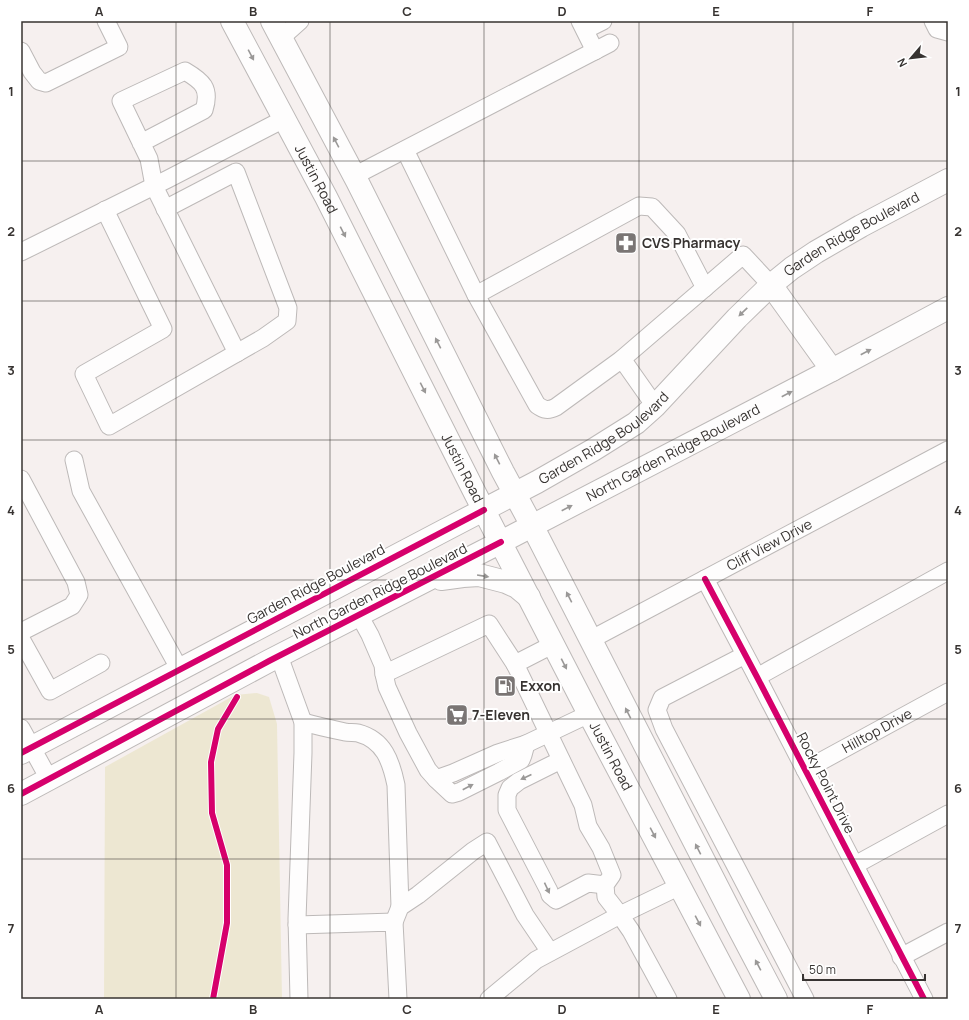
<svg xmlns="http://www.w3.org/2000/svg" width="969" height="1020" font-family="Manrope,sans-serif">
	<rect width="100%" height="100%" fill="#f6f0ef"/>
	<path fill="#ede7d2" d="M257 693 269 697 277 724 282 999H104L105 767 235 695Z"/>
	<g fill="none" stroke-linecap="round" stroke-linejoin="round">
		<g stroke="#bdb9b8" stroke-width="19">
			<g id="minor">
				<path d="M580 21 595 51"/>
				<path d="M933 21 937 29 948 32"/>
				<path d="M585 30 603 21"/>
				<path d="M281 38 300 21"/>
				<path d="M21 51 32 72 39 81 46 83 119 47 106 21"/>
				<path d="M141 143 204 110C211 88 202 81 185 71L121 101 149 159 154 186 237 353"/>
				<path d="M405 150 476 295 537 405C544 410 548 411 556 407L622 359 743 255 771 285"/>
				<path d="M354 176 610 43"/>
				<path d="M105 210 163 329 84 374 109 426 263 338 287 321 288 308 236 172 165 209"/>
				<path d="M21 252 168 179 284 119"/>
				<path d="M476 295 639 206 652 207 677 234 705 288"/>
				<path d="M622 359 655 406"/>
				<path d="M74 460 81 491 180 670"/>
				<path d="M21 479 76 582 79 595 72 606 21 632"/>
				<path d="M705 579 757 677 924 999"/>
				<path d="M359 615 370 635 383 665 384 674 387 687 408 733 428 770 436 779 453 773 498 753 526 744 589 714"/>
				<path d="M21 639 50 691 101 663"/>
				<path id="s1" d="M590 640 948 450"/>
				<path d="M745 655 662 698 657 710 664 729 805 999"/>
				<path d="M279 656 303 722V753L297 919 299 999"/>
				<path d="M515 664 583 805 588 826 601 848 612 875 605 885 606 897 620 915 631 931 668 999"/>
				<path d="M384 674 489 624 515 664 554 644"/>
				<path d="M757 677 948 571"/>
				<path d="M303 722C317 726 331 729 345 732 349 733 354 732 358 733 384 740 391 761 396 785L400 907"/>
				<path d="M21 728 49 779"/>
				<path d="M561 760 519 781 510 788 507 795V810L549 891 550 895 556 900 588 883 605 885"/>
				<path id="s2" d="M805 770 948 692"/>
				<path d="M436 779 452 794 459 792 499 772 521 760 523 755 526 744"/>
				<path d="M855 865 948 814"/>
				<path d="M394 922 400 907 418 895 473 851 487 842 525 915 550 952"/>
				<path d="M297 925 394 922 398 999"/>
				<path d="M901 957 948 932"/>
				<path d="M489 999 536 960 620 915 680 886"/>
			</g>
		</g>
		<g stroke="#bdb9b8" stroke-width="24">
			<g id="major">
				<path id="s3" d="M232 21 326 197 476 495 589 714 739 999"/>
				<path d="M272 21 357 181 503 472 538 537 737 925 776 999"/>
				<path d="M771 285 832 370"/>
				<path d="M441 579 463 576 479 575 506 582 517 587 529 597"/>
				<path id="s4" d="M21 753 445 530 537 482 593 450 636 423 655 406 737 318 771 285 792 268 816 252 861 226 948 180"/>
				<path id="s5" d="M21 794 269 661 501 542 832 370 948 308"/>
			</g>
		</g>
		<use href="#minor" stroke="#fefdfd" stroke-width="17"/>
		<use href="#major" stroke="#fefdfd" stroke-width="22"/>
		<g stroke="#fff" stroke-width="8">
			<g id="cycleway">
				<path d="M705 579 757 677 924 999"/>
				<path d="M21 753 484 510"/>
				<path d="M21 794 269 661 501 542"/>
				<path d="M213 999 227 923V865L212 813 211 762 218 729 237 697"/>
			</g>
		</g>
		<use href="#cycleway" stroke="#d6006c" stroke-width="6"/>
	</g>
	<defs><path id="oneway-solid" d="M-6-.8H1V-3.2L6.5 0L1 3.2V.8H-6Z"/></defs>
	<g fill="#9a9897">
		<use href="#oneway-solid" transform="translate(251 55) rotate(62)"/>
		<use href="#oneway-solid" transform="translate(336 142) rotate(-118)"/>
		<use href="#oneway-solid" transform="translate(343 232) rotate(63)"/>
		<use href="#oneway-solid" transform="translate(743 312) rotate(136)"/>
		<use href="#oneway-solid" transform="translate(438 343) rotate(-117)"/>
		<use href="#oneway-solid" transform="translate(866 352) rotate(-28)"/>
		<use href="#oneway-solid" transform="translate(423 388) rotate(63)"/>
		<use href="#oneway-solid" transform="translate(787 394) rotate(-28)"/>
		<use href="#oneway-solid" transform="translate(497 459) rotate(-117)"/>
		<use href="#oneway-solid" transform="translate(567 508) rotate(-27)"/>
		<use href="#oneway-solid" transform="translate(483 576) rotate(9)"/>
		<use href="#oneway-solid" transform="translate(569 597) rotate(-117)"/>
		<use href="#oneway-solid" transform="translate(564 664) rotate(63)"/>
		<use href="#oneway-solid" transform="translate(628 713) rotate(-117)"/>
		<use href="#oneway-solid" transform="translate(526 777) rotate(155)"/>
		<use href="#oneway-solid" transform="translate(468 787) rotate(-28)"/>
		<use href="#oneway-solid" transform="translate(653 833) rotate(62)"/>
		<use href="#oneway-solid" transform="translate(698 849) rotate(-117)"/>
		<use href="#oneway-solid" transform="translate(547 888) rotate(65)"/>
		<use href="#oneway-solid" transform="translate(698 921) rotate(62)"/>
		<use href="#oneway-solid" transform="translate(758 965) rotate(-118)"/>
	</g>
	<path fill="none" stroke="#373331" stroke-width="1" stroke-opacity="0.55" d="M176 21V999M330 21V999M484 21V999M639 21V999M793 21V999M21 161H948M21 301H948M21 440H948M21 580H948M21 719H948M21 859H948"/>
	<defs>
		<g id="pharmacy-square" transform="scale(1.15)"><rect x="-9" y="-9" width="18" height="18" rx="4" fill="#7a7574" stroke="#fff"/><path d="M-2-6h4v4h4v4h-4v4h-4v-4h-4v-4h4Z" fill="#fff"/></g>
		<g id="fuel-square" transform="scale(1.15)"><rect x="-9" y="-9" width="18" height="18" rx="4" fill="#7a7574" stroke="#fff"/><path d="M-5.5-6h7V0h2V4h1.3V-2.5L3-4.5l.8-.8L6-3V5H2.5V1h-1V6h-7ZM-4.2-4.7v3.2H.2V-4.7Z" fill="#fff"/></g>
		<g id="supermarket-square" transform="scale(1.15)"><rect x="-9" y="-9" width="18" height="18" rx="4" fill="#7a7574" stroke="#fff"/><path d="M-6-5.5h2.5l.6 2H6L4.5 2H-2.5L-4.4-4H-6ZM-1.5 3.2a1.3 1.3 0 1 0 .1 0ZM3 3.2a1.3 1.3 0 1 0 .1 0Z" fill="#fff"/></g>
	</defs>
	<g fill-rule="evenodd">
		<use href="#pharmacy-square" x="626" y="243"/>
		<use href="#fuel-square" x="505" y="686"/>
		<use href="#supermarket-square" x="457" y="715"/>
	</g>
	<g text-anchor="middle" stroke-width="4" stroke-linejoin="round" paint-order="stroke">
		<g font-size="14" fill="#373331" stroke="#fff">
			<text dy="5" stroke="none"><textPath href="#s3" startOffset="179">Justin Road</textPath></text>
			<text dy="5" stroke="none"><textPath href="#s4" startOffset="987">Garden Ridge Boulevard</textPath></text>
			<text dy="5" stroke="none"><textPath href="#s4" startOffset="663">Garden Ridge Boulevard</textPath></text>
			<text dy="5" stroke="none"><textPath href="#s5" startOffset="736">North Garden Ridge Boulevard</textPath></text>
			<text dy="5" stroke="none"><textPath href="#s3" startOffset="503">Justin Road</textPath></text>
			<text dy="5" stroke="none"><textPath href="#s1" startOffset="203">Cliff View Drive</textPath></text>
			<text transform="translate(316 584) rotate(-28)" y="5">Garden Ridge Boulevard</text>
			<text transform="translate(380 591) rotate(-27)" y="5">North Garden Ridge Boulevard</text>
			<text dy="5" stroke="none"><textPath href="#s2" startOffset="82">Hilltop Drive</textPath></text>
			<text dy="5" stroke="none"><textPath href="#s3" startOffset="827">Justin Road</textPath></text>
			<text transform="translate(826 783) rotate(63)" y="5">Rocky Point Drive</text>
		</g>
		<g font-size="14" font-weight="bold" fill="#373331" stroke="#fff" text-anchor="start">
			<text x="642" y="248">CVS Pharmacy</text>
			<text x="520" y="691">Exxon</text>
			<text x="472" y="720">7-Eleven</text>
		</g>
	</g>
	<rect width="969" height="1020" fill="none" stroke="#ffffff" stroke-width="44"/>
	<g transform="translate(911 58) rotate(242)" stroke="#ffffff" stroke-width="3" paint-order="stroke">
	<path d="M0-3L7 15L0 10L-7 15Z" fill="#373331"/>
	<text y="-6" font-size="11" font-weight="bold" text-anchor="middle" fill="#373331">N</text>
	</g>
	<path d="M803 974v6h122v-6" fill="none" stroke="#373331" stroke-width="2"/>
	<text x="809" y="974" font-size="12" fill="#373331" stroke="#ffffff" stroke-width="3" paint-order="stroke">50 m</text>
	<rect x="22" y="22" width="925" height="976" fill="none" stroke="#373331" stroke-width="1.5"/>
	<g font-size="13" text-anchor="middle" font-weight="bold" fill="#373331">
		<text x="99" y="16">A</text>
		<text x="253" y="16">B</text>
		<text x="407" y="16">C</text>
		<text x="562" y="16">D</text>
		<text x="716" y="16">E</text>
		<text x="870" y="16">F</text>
		<text x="11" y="96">1</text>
		<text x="958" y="96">1</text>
		<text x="11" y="236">2</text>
		<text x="958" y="236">2</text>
		<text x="11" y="375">3</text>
		<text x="958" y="375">3</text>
		<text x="11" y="515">4</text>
		<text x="958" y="515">4</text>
		<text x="11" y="654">5</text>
		<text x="958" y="654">5</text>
		<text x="11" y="793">6</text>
		<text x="958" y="793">6</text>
		<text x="11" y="933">7</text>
		<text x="958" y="933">7</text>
		<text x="99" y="1014">A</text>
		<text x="253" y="1014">B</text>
		<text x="407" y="1014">C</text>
		<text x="562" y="1014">D</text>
		<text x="716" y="1014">E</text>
		<text x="870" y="1014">F</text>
	</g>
</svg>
